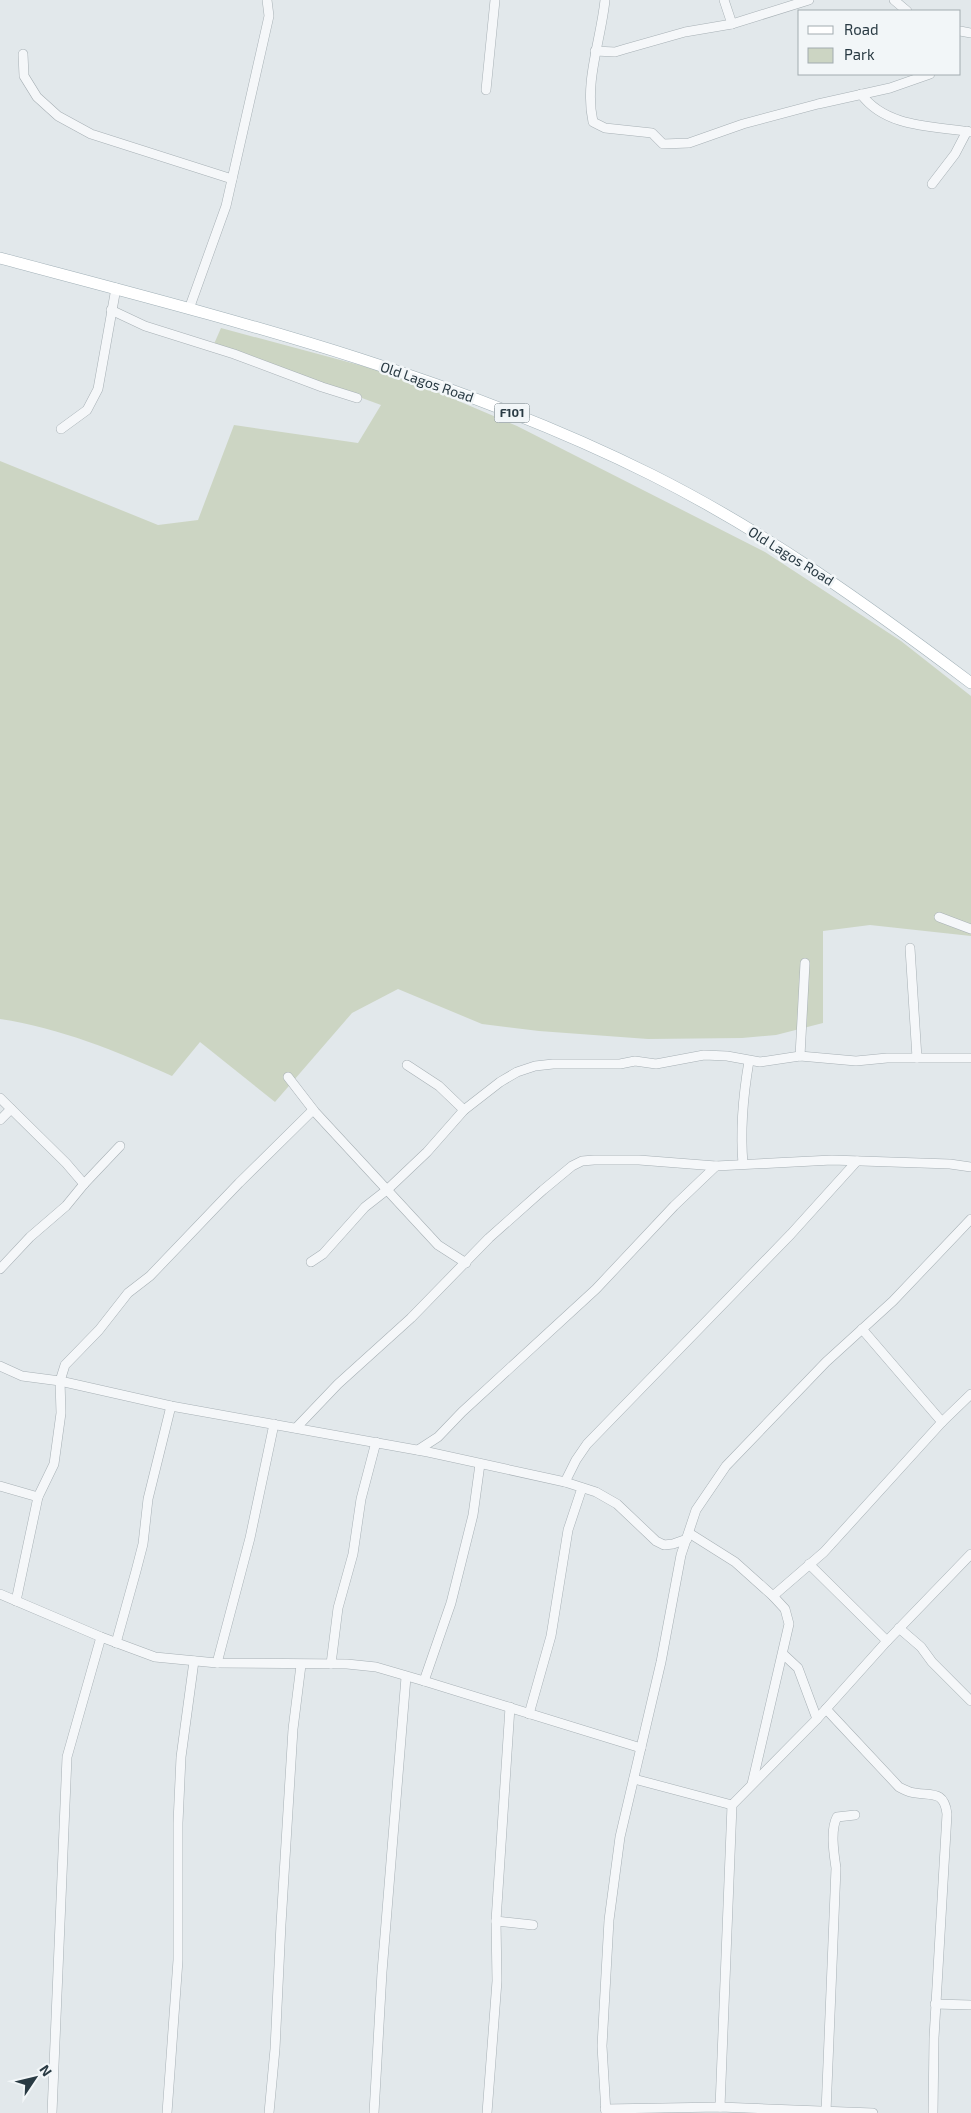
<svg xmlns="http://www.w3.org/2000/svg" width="971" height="2113" font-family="'Exo 2',sans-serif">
	<rect width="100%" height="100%" fill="#e2e8eb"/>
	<path fill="#ccd5c3" d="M221 328 400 376 517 426 765 552 901 641 971 696V936L870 925 823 931V1023L776 1035 742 1038 648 1039 539 1031 482 1024 398 989 352 1013 275 1102 200 1042 172 1076C116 1051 60 1028 0 1019V461L158 525 198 520 234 425 358 443 381 405 214 344Z"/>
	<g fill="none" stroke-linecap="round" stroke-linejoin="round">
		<g stroke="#a7b0b5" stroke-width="10">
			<g id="minor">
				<path d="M605 0C601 40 584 82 593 122L605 128 652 133 663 144 689 143 743 124 818 104 890 88 930 74"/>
				<path d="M724 0 732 24"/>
				<path d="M894 0 907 11"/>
				<path d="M960 31 971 33"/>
				<path d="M595 51 615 52 625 49 685 32 732 24 809 0"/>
				<path d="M23 54 24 76 37 97 58 116 91 134 232 179"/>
				<path d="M486 90 495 0"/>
				<path d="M861 94C886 128 933 126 971 132"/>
				<path d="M932 184 955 154 967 131"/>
				<path d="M189 309 226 206 269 16 267 0"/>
				<path d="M111 310 145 326 234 354 322 387 357 398"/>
				<path d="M61 429 87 410 98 389 116 288"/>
				<path d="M939 917 971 929"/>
				<path d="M910 948 917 1058"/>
				<path d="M800 1056 805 963"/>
				<path d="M407 1065 439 1086 464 1110"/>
				<path d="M288 1077 315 1112 438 1245 466 1263"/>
				<path d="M0 1098 66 1163 84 1184"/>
				<path d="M0 1120 11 1109"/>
				<path d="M743 1164C740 1129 743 1096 749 1061"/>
				<path d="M311 1262 323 1254 365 1207 388 1189 427 1152 464 1110 500 1082 517 1072 535 1066 553 1064H620L635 1061 656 1064 704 1055 727 1056 760 1062 800 1056 856 1061 887 1058H971"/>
				<path d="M0 1269 30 1237 66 1206 84 1184 120 1146"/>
				<path d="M862 1329 942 1422"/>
				<path d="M0 1366 22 1376 60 1381 171 1406 428 1452 565 1482 596 1492 617 1504 656 1541 664 1545 673 1544 687 1539"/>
				<path d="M296 1428 338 1384 411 1318 489 1238 543 1190 572 1166 582 1161 594 1160H639L716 1166 832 1160 950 1164 971 1167"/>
				<path d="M418 1450 438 1437 462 1412 596 1289 674 1206 716 1166"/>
				<path d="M565 1482 576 1460 587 1444 791 1234 857 1161"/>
				<path d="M0 1486 38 1497"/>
				<path d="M689 1533 735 1562 773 1596 824 1552 942 1422 971 1394"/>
				<path d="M809 1564 887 1641"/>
				<path d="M0 1594 101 1637 155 1657 217 1663 347 1664 376 1667 424 1681 641 1748"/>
				<path d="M16 1601 38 1497 54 1464 61 1413 60 1381 65 1365 99 1330 128 1293 150 1276 239 1183 313 1110"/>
				<path d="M899 1628 921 1647 932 1662 971 1701"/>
				<path d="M116 1643 136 1571 143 1544 148 1499 171 1406"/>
				<path d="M783 1654 798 1668 817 1719"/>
				<path d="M217 1663 250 1538 274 1424"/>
				<path d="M331 1664 338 1608 353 1554 361 1499 376 1442"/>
				<path d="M424 1681 451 1603 473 1515 480 1464"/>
				<path d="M510 1707 496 1921 533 1925"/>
				<path d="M826 1709 899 1787C903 1789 907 1791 910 1792 929 1797 944 1788 947 1814L934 2038 933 2113"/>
				<path d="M529 1714 551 1636 568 1530 582 1488"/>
				<path d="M634 1779 732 1805"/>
				<path d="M752 1784 789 1624 785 1609 773 1596"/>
				<path d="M935 2004 971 2005"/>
				<path d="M720 2107 732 1805 817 1719 887 1641 971 1554"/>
				<path d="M605 2109 720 2107 873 2113"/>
				<path d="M826 2112 836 1868C834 1854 830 1830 837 1817L855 1815"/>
				<path d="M52 2113 67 1757 101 1637"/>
				<path d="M167 2113 178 1960V1823L181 1757 194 1661"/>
				<path d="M269 2113 275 2049 281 1924 293 1729 301 1665"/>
				<path d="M374 2113 382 1972 406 1677"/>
				<path d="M487 2113 497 1981 496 1921"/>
				<path d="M606 2113 602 2046 609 1920 620 1837 661 1662 681 1555 696 1510 726 1466 826 1362 893 1301 971 1219"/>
			</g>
		</g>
		<g stroke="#a1b0b7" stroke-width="12">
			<path id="major" d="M0 258C221 317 446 372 652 475 766 532 869 606 971 683"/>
		</g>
		<use href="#minor" stroke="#f5f7f9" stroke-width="9"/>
		<use href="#major" stroke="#fff" stroke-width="11"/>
	</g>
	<g text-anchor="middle" stroke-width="5" stroke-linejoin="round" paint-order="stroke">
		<rect fill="#f2f6f8" stroke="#657279" stroke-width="1" x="494.5" y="403.5" width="35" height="19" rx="4"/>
		<g font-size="12" font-weight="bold" fill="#293a43">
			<text x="512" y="417">F101</text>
		</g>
		<g font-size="14" fill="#293a43" stroke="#f2f6f8">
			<text transform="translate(427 382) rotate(19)" y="5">Old Lagos Road</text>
			<text transform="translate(791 556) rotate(32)" y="5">Old Lagos Road</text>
		</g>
	</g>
	<rect x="798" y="10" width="162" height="65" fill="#f2f6f8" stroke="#a2abb0"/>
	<rect x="808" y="26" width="25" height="8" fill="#ffffff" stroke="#a2abb0"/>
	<text x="844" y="35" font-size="15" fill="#293a43">Road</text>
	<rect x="808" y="48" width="25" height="15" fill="#ccd5c3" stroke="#a2abb0"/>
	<text x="844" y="60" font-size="15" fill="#293a43">Park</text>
	<g transform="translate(35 2078) rotate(55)" stroke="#f2f6f8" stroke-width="4" paint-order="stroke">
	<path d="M0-4L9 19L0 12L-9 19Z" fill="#293a43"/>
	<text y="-8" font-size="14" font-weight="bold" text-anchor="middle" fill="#293a43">N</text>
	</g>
</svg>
